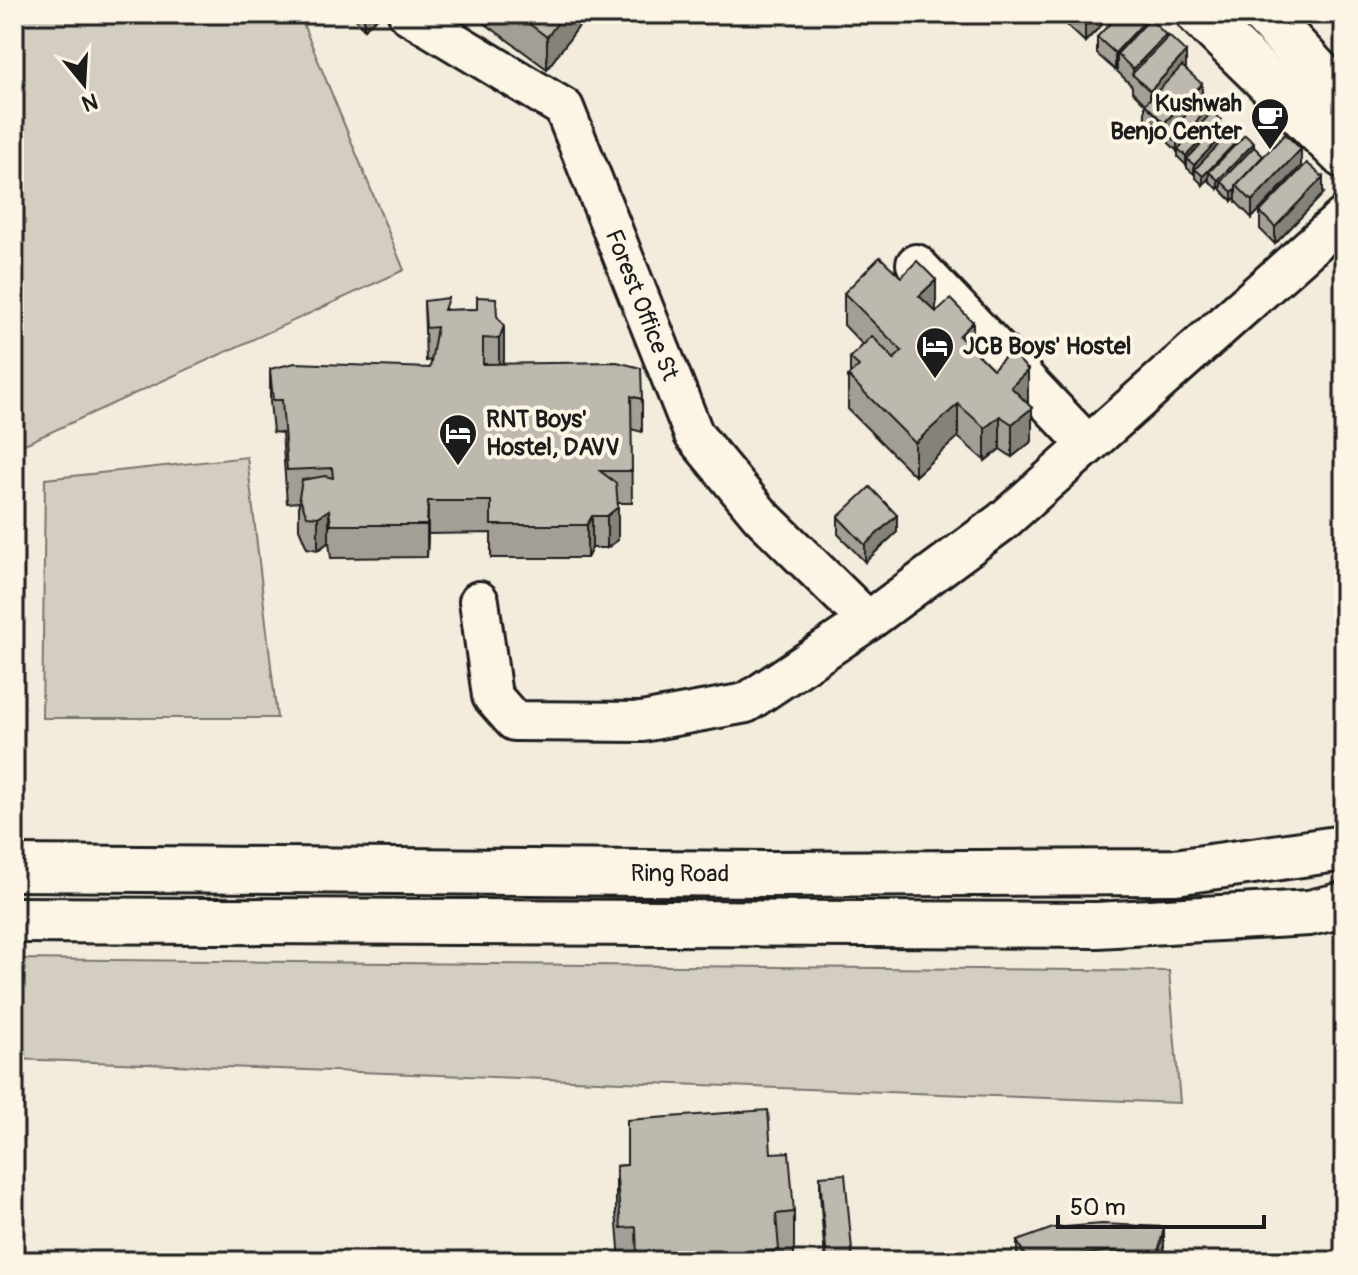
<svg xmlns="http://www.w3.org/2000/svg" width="1358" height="1275" font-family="Pangolin,sans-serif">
	<rect width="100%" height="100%" fill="#f3ecdd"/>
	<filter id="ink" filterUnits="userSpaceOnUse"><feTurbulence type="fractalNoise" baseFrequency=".0125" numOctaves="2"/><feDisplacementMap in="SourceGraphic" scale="16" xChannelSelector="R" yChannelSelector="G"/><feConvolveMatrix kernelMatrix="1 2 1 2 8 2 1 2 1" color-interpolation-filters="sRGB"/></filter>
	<g filter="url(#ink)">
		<g fill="#d3cec1" stroke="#78756e" stroke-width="2">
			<path d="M14 14H299L404 270 14 449Z"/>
			<path d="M247 457 277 718H42L45 479Z"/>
			<path d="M14 959 1169 971 1180 1103 14 1059Z"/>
		</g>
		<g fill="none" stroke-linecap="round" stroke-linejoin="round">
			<g stroke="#1c1c1c" stroke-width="44">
				<g id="minor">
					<path id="s1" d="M408 14 564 108 694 435 761 516 868 621"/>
					<path d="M916 264 1087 444"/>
					<path d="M479 601 492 696 514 721 642 722 746 703 868 621 1003 521 1344 217"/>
				</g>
			</g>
			<g stroke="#1c1c1c" stroke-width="50">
				<g id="major">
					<path d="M1199 14 1344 156"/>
					<path d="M1264 14 1344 100"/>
				</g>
			</g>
			<g stroke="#1c1c1c" stroke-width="50">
				<g id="highway">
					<path id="s2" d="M14 868 767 874 1175 872 1344 848"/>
					<path d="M14 920 1097 925 1309 913 1344 905"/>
				</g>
			</g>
			<use href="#minor" stroke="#fcf5e5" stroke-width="38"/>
			<use href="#major" stroke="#fcf5e5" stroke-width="44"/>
			<use href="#highway" stroke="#fcf5e5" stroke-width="44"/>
		</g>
		<g fill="#a39f96" stroke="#1c1c1c" stroke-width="2">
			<path d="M352 14H381V15L364 29Z"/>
			<path d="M472 14H588L547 69Z"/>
			<path d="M1055 14H1112L1085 42Z"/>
			<path d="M1147 22 1166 39 1186 70 1211 114 1228 135 1238 143 1254 148 1263 156 1301 166 1252 218 1236 202V197L1232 201 1221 190V186L1218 189 1209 181V178L1203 185 1195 177V173L1194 174 1187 168V163L1186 165 1178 157V150L1177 151 1168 142V136L1164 140 1145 121V104L1132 91V86L1117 71V68L1115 70 1097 54V37Z"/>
			<path d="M1323 194 1275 244 1260 229V212Z"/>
			<path d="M844 293 936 312 993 369 1028 402 1027 403 1032 441 1012 457 1000 449 985 461 958 437 915 476 848 409V376L850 374V358L863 345 844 325Z"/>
			<path d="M477 297 497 316 504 359 502 364 642 399V432L631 429 632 503H618V540L607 548H592L587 558H491V533L428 534 427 557 331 558 329 542 318 550 307 548 299 529V502L287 503 282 433 273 432 270 402V369L430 368 432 360 426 361 424 301 448 310 477 309Z"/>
			<path d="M838 517 897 532 865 562 838 534Z"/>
			<path d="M771 1153 794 1212V1258L779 1261H620L616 1212V1166Z"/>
			<path d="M820 1176 853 1261H825L820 1193Z"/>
			<path d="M1017 1241 1164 1252 1162 1261H1028Z"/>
			<path d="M1017 1241 1028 1261H1017Z"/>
		</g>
		<g fill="#85827a" stroke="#1c1c1c" stroke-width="2">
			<path d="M364 14H381V15L364 29Z"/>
			<path d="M564 14H588L547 69V37Z"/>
			<path d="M1096 14H1112L1085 42V25Z"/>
			<path d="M1147 19V36L1117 54V68L1115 70V53Z"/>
			<path d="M1166 35V52L1133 75V69Z"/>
			<path d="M1186 52V69L1150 108V91Z"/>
			<path d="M1202 84V101L1164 140V123Z"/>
			<path d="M1211 106V115L1177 151V142Z"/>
			<path d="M1221 120V128L1187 159V163L1186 165V156Z"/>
			<path d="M1228 130V139L1195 169 1194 174V165Z"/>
			<path d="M1238 140V148L1209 172V178L1203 185V176Z"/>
			<path d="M1254 143V152L1221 181V186L1218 189V180Z"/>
			<path d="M1301 149V166L1252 218V201Z"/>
			<path d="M1323 177V194L1275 244V227Z"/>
			<path d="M1236 188V197L1232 201V192Z"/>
			<path d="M936 280V312L919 296Z"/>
			<path d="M973 322V355L959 336Z"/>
			<path d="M504 326V359L499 372V339Z"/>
			<path d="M1028 370V402L1011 419V387Z"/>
			<path d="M958 404V437L915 476V443Z"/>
			<path d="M1032 408V441L1012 457V424Z"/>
			<path d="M1000 416V449L985 461V428Z"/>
			<path d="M428 501V534L427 557V525Z"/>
			<path d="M618 507V540L607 548V516Z"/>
			<path d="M329 510V542L318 550V517Z"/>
			<path d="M897 515V532L865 562V545Z"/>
			<path d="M592 516V548L587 558V525Z"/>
			<path d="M1164 1227V1252L1162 1261H1157Z"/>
			<path d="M1057 1257V1261H1039Z"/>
		</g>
		<g fill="#beb9ae" stroke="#1c1c1c" stroke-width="2">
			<path d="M516 14H564L547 37Z"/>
			<path d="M1073 14H1096L1085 25Z"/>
			<path d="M1119 14H1143L1147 19 1115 53 1097 37Z"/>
			<path d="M1150 19 1166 35 1133 69 1117 54Z"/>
			<path d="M1169 36 1186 52 1150 91 1132 74Z"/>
			<path d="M1182 66 1202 84 1164 123 1145 104Z"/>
			<path d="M1202 98 1211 106 1177 142 1168 134Z"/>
			<path d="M1212 112 1221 120 1186 156 1178 149Z"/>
			<path d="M1221 124 1228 130 1194 165 1187 159Z"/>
			<path d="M1230 133 1238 140 1203 176 1195 169Z"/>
			<path d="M1285 134 1301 149 1252 201 1236 185Z"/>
			<path d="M1245 135 1254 143 1218 180 1209 172Z"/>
			<path d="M1254 147 1263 156 1236 185V188L1232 192 1221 181Z"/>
			<path d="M1307 163 1323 177 1275 227 1260 212Z"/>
			<path d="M880 257 901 277 917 261 936 280 919 296 936 312 950 299 973 322 959 336 993 369 1011 351 1028 370 1011 387 1032 408 1012 424 1000 416 985 428 958 404 915 443 848 376 859 366 850 358 872 336 894 359 902 351 844 293Z"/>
			<path d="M477 297 496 298 497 316 504 326 499 339 483 338V364L617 362 641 368 642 399 631 396 632 471H600L616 483 618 507 607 516H592L587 525H491V501H428L427 525H331L329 510 318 517 307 516 299 497 302 480 325 476 333 478 332 468 287 470 282 400H273L270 369 295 363 430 368 437 327 426 328 424 301 448 298 444 310 477 309Z"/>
			<path d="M870 487 897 515 865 545 838 517Z"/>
			<path d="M768 1110 771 1153 789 1152 794 1212 776 1214 779 1250 736 1255 737 1261H683V1256L637 1260 636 1227 621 1228 616 1166 627 1165V1120Z"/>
			<path d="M845 1174 853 1261H827L820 1176Z"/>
			<path d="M1102 1224 1164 1227 1157 1257 1113 1251 1057 1257 1039 1261H1028L1017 1241 1053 1228Z"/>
			<path d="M964 1257V1261H934Z"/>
		</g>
	</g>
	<defs>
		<g id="cafe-pin" transform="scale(2)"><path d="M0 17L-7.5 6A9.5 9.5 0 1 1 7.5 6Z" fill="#1c1c1c" stroke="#fcf5e5"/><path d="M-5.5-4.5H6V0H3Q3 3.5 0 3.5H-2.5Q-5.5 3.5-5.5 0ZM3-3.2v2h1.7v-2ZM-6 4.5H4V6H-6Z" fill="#fff"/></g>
		<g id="hotel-pin" transform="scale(2)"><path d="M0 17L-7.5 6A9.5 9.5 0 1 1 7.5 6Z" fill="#1c1c1c" stroke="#fcf5e5"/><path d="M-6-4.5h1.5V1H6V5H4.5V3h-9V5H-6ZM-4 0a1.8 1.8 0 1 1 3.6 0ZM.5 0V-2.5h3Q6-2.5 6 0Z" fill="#fff"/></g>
	</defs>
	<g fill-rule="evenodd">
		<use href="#cafe-pin" x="1270" y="117"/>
		<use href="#hotel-pin" x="935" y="346"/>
		<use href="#hotel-pin" x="458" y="433"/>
	</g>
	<g text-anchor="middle" stroke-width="8" stroke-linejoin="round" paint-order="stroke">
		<g font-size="24" font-weight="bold" fill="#1c1c1c" stroke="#fcf5e5" text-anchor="start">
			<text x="1242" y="111" text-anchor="end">Kushwah<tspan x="1242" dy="28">Benjo Center</tspan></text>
			<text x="963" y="354">JCB Boys' Hostel</text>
			<text x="486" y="427">RNT Boys'<tspan x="486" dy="28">Hostel, DAVV</tspan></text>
		</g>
		<g font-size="24" fill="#1c1c1c" stroke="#fcf5e5">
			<text dy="8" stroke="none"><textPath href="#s1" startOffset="394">Forest Office St</textPath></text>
			<text dy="8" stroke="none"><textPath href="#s2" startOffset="666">Ring Road</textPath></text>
		</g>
	</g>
	<rect width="1358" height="1275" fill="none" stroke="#fcf5e5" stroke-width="48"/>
	<rect x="24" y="24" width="1310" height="1227" fill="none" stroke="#1c1c1c" stroke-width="3" filter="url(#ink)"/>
	<g transform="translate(84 84) rotate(162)" stroke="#fcf5e5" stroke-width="6" paint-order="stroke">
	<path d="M0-6L14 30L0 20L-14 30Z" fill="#1c1c1c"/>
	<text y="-12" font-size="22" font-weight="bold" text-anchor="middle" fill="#1c1c1c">N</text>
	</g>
	<path d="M1058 1215v12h206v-12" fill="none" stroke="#1c1c1c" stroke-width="4"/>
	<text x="1070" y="1215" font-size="24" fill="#1c1c1c" stroke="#fcf5e5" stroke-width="6" paint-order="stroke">50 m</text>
</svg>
